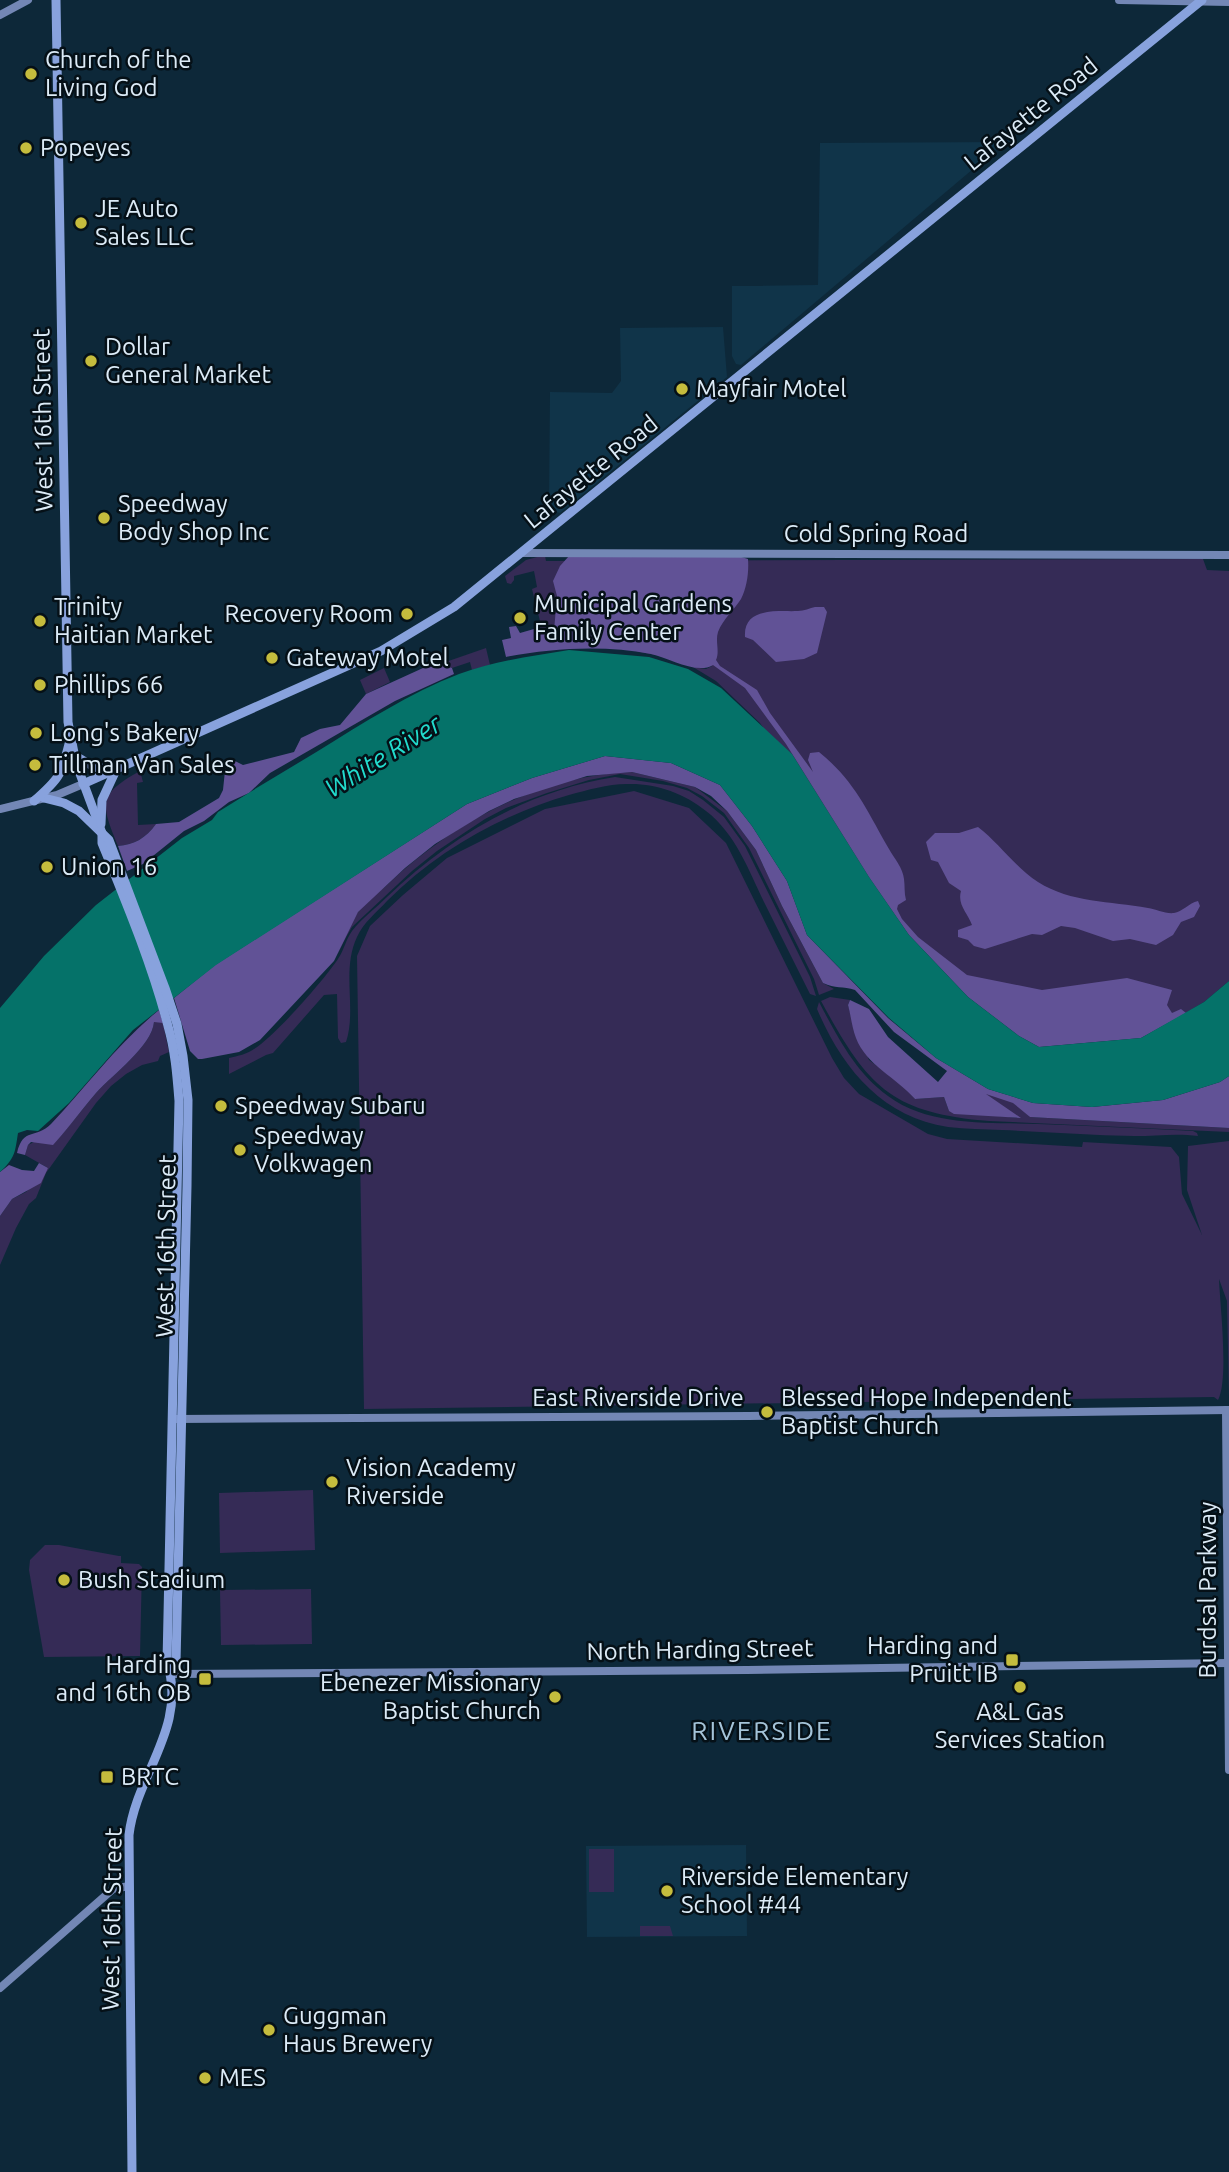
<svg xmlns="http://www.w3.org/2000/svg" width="1229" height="2172" font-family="Ubuntu,sans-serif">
	<rect width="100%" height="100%" fill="#0d2839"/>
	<g fill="#103449">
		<path d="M1005 142 741 365 736 364 732 356V286L818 285 820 143Z"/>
		<path d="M723 327 727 377 560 513 549 510 550 392 612 393 621 381 620 328Z"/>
		<path d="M746 1845 747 1936 587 1937 586 1846Z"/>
	</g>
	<g fill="#352b56">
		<path d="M541 556H545L546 561 1203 559 1207 570 1229 571V981L1204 1002 1170 1022 1004 1009 909 935 760 723 716 681 693 667 706 669 712 666 543 633 532 589 537 587 534 571 514 576V580L511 584 507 583 505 576 526 560Z"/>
		<path d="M486 648 490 665 472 670 470 662 452 668 437 665Z"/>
		<path d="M384 668 390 682 366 694 360 680Z"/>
		<path d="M140 771 143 782 137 783 138 825 156 824C146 838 134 845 118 846 101 803 97 795 140 771Z"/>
		<path d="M632 772 695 787 727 811 756 850 782 906 823 983 834 989 819 995 814 979 749 848 724 813 702 796 687 788 663 781 620 774 589 780 547 793 506 808 485 819 437 851 412 871 352 927C345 938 340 950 334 961 342 946 347 928 357 913 366 902 378 893 388 884 454 822 540 775 632 772Z"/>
		<path d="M615 777 673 786 689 791 703 800 724 817 745 846 810 977 816 996 810 994C795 964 780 934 765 904 749 871 736 834 706 811 684 793 655 783 627 784 607 784 588 790 569 795 501 815 438 850 387 901 377 912 363 923 357 937 341 971 357 1009 346 1042L341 1043 338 1038 337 994 324 995 273 1053 266 1055 229 1074V1058C238 1056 247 1054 254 1049 275 1036 324 980 338 959 344 950 346 939 352 931 362 918 376 908 387 897 451 836 526 791 615 777Z"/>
		<path d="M634 791 689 808 726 843 832 1058 844 1078 859 1094 928 1134 947 1139 1082 1147 1083 1142 1171 1147 1179 1157 1182 1194 1202 1235 1187 1190 1188 1146 1229 1141V1398L1227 1301 1219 1279C1220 1304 1229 1380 1218 1400L1214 1397 364 1409 357 956 370 926 403 895 447 858 545 809Z"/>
		<path d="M830 997 850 1000 848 1005 851 1016 869 1060 903 1085 915 1099 944 1097 949 1111 1019 1118 982 1093 1009 1095 1030 1117 1229 1128V1132L989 1121C889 1113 867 1085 821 1001Z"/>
		<path d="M819 1002C837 1036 855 1072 888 1096 930 1127 988 1122 1038 1124 1089 1126 1141 1128 1193 1131L1197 1133 1198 1136C1177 1133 1156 1136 1134 1136 1090 1135 1046 1132 1002 1130 984 1129 966 1129 948 1127 882 1117 842 1068 817 1009Z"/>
		<path d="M157 1020 163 1023 169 1052 160 1056 158 1061 142 1065 126 1074 111 1086 96 1103 46 1173 36 1198 29 1204 16 1228 0 1265V1216L12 1199 26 1192 48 1168 25 1155 28 1145 36 1141 53 1144C69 1128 81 1110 96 1093 112 1075 152 1046 154 1022Z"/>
		<path d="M313 1490 315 1550 220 1553 219 1493Z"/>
		<path d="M45 1545H59L119 1556H121V1563L139 1564 142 1567 140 1656 44 1657 29 1570 30 1560Z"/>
		<path d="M311 1589 312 1644 221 1645 220 1590Z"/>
		<rect x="589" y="1849" width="25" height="43"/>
		<path d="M640 1926H670L673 1936H640Z"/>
	</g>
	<g fill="#615296">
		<path d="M569 556H738L748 559C749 572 747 587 741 599 734 610 723 619 718 632 715 642 720 651 716 660L720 666 757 690 770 713 813 772 808 760 810 753 819 752C855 781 867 811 889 849 894 858 903 868 904 879 905 886 904 893 906 900L898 905 897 909 902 919 918 937 967 975 1042 990 1127 978 1172 990 1167 1005 1172 1013 1181 1009 1186 1013 1141 1038 1039 1047 1019 1036 968 997 909 935 869 877 786 744 745 688 713 665C697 675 669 658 651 654 604 645 553 648 506 657L502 640 511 638 509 627 516 626 520 633 541 627 543 632 554 631 557 596 553 581 560 566Z"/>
		<path d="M815 607H824L827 612 817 653 804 659 776 662 753 640 745 637C743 606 779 612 798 611 804 611 810 608 815 607Z"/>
		<path d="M434 663 452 668 454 674 395 701 270 773 249 793 229 802 204 821 184 831 143 864 127 871 118 846C134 845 146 838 156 824L179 822 219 798 223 790 226 761H235L243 765 294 752 301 738 320 729 340 725 366 694Z"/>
		<path d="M605 756 671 763 720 785 752 826 787 881 807 935 888 1018 936 1058 988 1089 1033 1103 1092 1107 1163 1100 1220 1082 1229 1076V1128L1030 1117 1013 1103 986 1094 1021 1118 954 1114 949 1111 944 1097 915 1099C897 1078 866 1065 856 1038 852 1028 851 1016 848 1005L850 1000 869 1009 888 1037 938 1082 947 1071 894 1032 855 990C843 986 835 989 823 983L782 906 756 850 727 811 711 796 695 787 632 772 587 776 514 799 489 811 435 844 405 868 358 912 334 961 260 1040 239 1052 202 1059H198L190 1051 174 998 215 965 467 804 532 778Z"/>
		<path d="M978 827C999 843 1015 867 1038 882 1071 903 1110 901 1148 908 1156 909 1165 914 1174 913 1182 912 1189 903 1198 901L1200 906 1194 917 1181 922 1173 935 1156 945 1130 939 1113 941 1075 928 1061 926 1042 935 1032 934 985 949 974 946 968 940 958 937V930L972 925C968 913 957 905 961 891L949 883 938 862 931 860 926 842 935 833H959Z"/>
		<path d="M159 1010 163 1023 154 1022C152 1046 112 1075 96 1093 81 1110 69 1128 53 1145L31 1142 28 1145 25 1155 17 1153C23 1127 36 1139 51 1124 87 1086 118 1043 159 1010Z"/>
		<path d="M39 1163 48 1168 41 1183 12 1199 0 1216V1172L9 1165 22 1170 34 1171Z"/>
	</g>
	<path fill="#057269" d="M569 650 649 657 688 669 721 688 792 754 869 877 909 935 968 997 1019 1036 1039 1047 1141 1038 1204 1002 1229 981V1076L1220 1082 1163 1100 1092 1107 1033 1103 988 1089 936 1058 889 1018 807 935 787 881 752 826 720 785 671 763 605 756 532 778 467 804 216 965 133 1030 69 1103 38 1131 27 1130 18 1133C15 1153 15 1158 0 1172V1008L44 956 96 905 182 838 212 820 218 812C251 791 285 771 318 751 363 723 410 693 459 674 495 661 532 656 569 650Z"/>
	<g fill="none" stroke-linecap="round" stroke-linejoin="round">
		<g stroke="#7387b5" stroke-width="8">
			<path d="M1119 0 1229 2"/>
			<path d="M0 15 28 0"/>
			<path d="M522 553 1229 555"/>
			<path d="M0 809 57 795 83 784"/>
			<path d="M1226 1410 1229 1770"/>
			<path d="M175 1419 749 1416 1229 1410"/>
			<path d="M171 1674 747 1670 1229 1663"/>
			<path d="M0 1988 113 1889 129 1886"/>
		</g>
		<g stroke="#88a2dd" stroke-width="9">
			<path d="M56 0 68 722 76 763 102 833V843C126 902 152 964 168 1026 175 1050 177 1075 179 1101L167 1662C188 1728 136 1774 129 1835L132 2172"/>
			<path d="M74 755 94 767 114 770"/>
			<path d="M83 784 381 651 454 607 1202 0"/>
			<path d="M44 798 64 803 79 811 109 840 165 988 177 1024 183 1056 188 1100 187 1186 176 1663 171 1674"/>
			<path d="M34 801C59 779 61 776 69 744"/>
			<path d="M101 824 102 800 116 770"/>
		</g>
	</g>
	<g fill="#c5bc3d" stroke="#051017" stroke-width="2.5">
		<circle cx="31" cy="74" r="7"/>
		<circle cx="26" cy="148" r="7"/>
		<circle cx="81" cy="223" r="7"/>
		<circle cx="91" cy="361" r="7"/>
		<circle cx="682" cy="389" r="7"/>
		<circle cx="104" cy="518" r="7"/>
		<circle cx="407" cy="614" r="7"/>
		<circle cx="520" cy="618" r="7"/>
		<circle cx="40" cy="621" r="7"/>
		<circle cx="272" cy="658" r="7"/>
		<circle cx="40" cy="685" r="7"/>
		<circle cx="36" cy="733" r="7"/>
		<circle cx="35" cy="765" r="7"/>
		<circle cx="47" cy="867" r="7"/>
		<circle cx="221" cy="1106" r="7"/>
		<circle cx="240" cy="1150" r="7"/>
		<circle cx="767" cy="1412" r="7"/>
		<circle cx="332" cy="1482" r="7"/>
		<circle cx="64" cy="1580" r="7"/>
		<rect x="1005" y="1653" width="14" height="14" rx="3.5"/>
		<rect x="198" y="1672" width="14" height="14" rx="3.5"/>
		<circle cx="1020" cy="1687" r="7"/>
		<circle cx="555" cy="1697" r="7"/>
		<rect x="100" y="1770" width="14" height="14" rx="3.5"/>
		<circle cx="667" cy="1891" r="7"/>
		<circle cx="269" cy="2030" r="7"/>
		<circle cx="205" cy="2078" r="7"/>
	</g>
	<g text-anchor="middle" stroke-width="5" stroke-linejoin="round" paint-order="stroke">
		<g font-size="24" fill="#dcebf7" stroke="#051017" text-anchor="start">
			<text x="45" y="68">Church of the<tspan x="45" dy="28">Living God</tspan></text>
			<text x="40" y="156">Popeyes</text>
			<text x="95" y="217">JE Auto<tspan x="95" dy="28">Sales LLC</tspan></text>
			<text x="105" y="355">Dollar<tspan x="105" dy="28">General Market</tspan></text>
			<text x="696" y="397">Mayfair Motel</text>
			<text x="118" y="512">Speedway<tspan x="118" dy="28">Body Shop Inc</tspan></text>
			<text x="534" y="612">Municipal Gardens<tspan x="534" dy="28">Family Center</tspan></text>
			<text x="54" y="615">Trinity<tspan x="54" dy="28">Haitian Market</tspan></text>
			<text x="393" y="622" text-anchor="end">Recovery Room</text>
			<text x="286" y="666">Gateway Motel</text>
			<text x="54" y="693">Phillips 66</text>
			<text x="50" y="741">Long's Bakery</text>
			<text x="49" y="773">Tillman Van Sales</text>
			<text x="61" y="875">Union 16</text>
			<text x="235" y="1114">Speedway Subaru</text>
			<text x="254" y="1144">Speedway<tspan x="254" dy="28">Volkwagen</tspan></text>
			<text x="781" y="1406">Blessed Hope Independent<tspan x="781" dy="28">Baptist Church</tspan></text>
			<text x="346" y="1476">Vision Academy<tspan x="346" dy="28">Riverside</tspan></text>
			<text x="78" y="1588">Bush Stadium</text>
			<text x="998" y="1654" text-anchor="end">Harding and<tspan x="998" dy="28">Pruitt IB</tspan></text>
			<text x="191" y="1673" text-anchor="end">Harding<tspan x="191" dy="28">and 16th OB</tspan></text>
			<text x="541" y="1691" text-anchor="end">Ebenezer Missionary<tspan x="541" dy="28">Baptist Church</tspan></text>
			<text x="1020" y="1720" text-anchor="middle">A&amp;L Gas<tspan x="1020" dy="28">Services Station</tspan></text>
			<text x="121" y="1785">BRTC</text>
			<text x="681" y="1885">Riverside Elementary<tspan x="681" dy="28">School #44</tspan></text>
			<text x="283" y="2024">Guggman<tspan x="283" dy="28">Haus Brewery</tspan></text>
			<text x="219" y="2086">MES</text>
		</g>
		<g font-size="24" fill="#dcebf7" stroke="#051017">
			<text transform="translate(1031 114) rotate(-39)" y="8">Lafayette Road</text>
			<text transform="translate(43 420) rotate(-91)" y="8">West 16th Street</text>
			<text transform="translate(591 472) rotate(-39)" y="8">Lafayette Road</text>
			<text x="876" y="542">Cold Spring Road</text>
			<text transform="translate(166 1246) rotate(-89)" y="8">West 16th Street</text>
			<text x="638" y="1406">East Riverside Drive</text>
			<text transform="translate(1208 1590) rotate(-90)" y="8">Burdsal Parkway</text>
			<text transform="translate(700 1650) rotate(-1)" y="8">North Harding Street</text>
			<text transform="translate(112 1919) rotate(-89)" y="8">West 16th Street</text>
		</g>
		<g font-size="26" font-style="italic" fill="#22dccd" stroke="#051017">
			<text transform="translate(383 756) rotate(-32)" y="9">White River</text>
		</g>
		<g font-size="26" letter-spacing="2" fill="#a5c4d9" stroke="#051017">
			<text x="762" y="1740">RIVERSIDE</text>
		</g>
	</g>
</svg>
